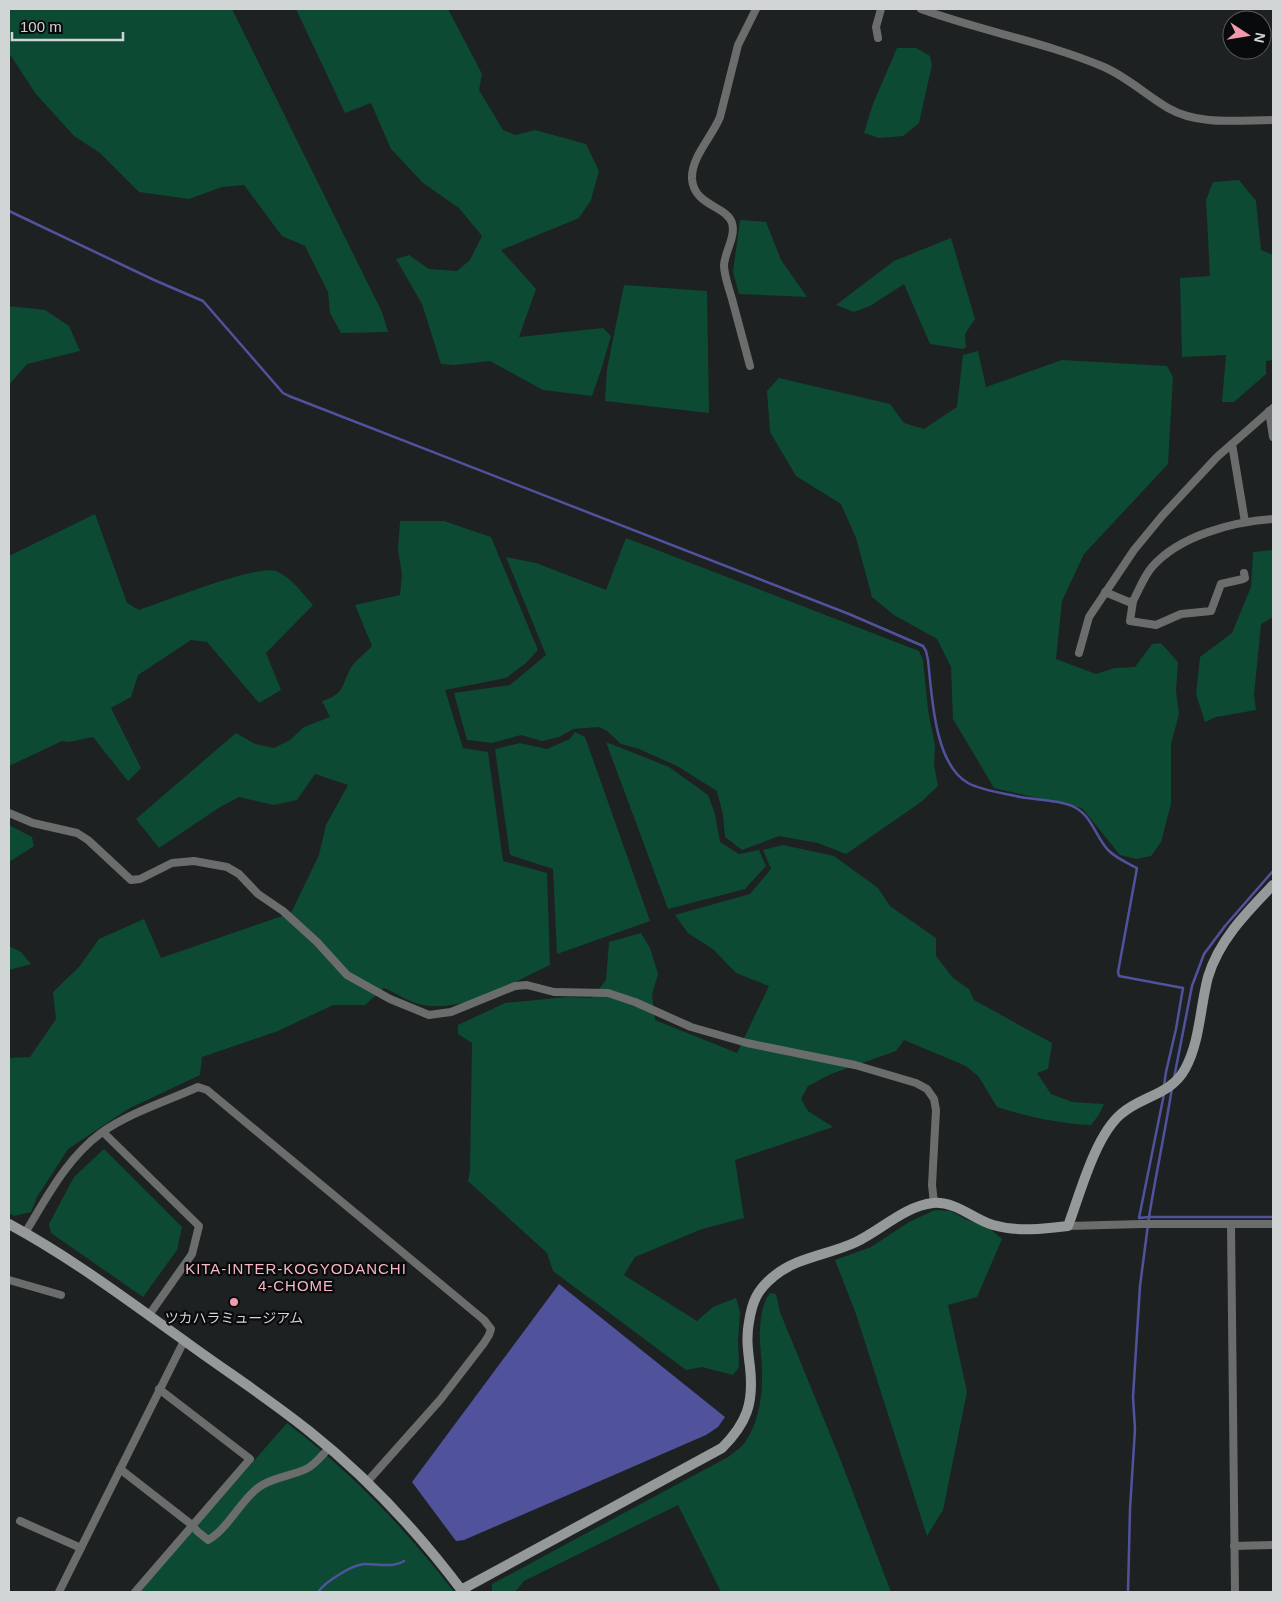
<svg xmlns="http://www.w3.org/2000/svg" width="1282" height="1601" font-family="Arial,'Noto Sans JP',sans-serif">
	<rect width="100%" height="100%" fill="#1d2122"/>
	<g fill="#0c4a34">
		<path d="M9 9H232L382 312 388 332 341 333 330 313 328 292 305 246 282 236 244 185 222 187 189 199 139 192 100 153 74 136 36 94 9 53Z"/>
		<path d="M296 9H448L482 74 479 90 503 130 516 135 535 130 586 144 599 171 591 200 579 218 501 250 536 289 519 337 603 328 611 336 601 370 592 396 543 390 490 361 455 365 441 364 422 304 396 259 409 255 429 269 457 271 470 260 482 236 459 208 423 183 391 149 371 103 345 113Z"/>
		<path d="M897 48H916L930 56 932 65 919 123 903 136 879 138 864 133 873 104Z"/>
		<path d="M1239 180 1256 201 1261 250 1273 255V360L1266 361V374L1234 402H1222L1226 355 1182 357 1180 278 1210 276 1206 200 1213 182Z"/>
		<path d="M740 220 766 222 781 260 807 297 739 294 733 272Z"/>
		<path d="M951 238 975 319 965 334 966 347 963 349 930 344 904 284 870 306 854 312 836 305 894 261Z"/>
		<path d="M624 285 707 291 709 413 605 401 607 369Z"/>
		<path d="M9 306 45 310 69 326 80 351 27 364 9 385Z"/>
		<path d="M978 351 986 387 1062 360 1167 366 1173 377 1168 464 1084 554 1062 601 1056 659 1096 674 1115 668 1135 667 1152 644 1161 643 1178 662 1176 691 1179 714 1171 744V804L1161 842 1151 856 1136 859 1120 855 1082 808 994 788 953 719 951 667 937 639 894 615 872 597 856 538 841 504 796 476 770 432 767 391 779 378 890 404 904 423 924 429 957 407 963 355Z"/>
		<path d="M95 514 127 603 139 610C163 602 257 564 276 571 291 577 302 593 313 605L266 653 281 690 259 703 207 642 191 640 138 675 131 697 111 708 141 768 128 781 93 737 69 742 62 741 9 766V556Z"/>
		<path d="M400 521H444L491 537 538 650 526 663 506 678 445 690 463 748 488 752 503 861 547 873 550 965C513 982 464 1013 423 1005 410 1003 396 993 384 988L365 1005H333L278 1031 202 1057 200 1075 128 1109 68 1149 37 1197 31 1212 14 1216 9 1213V1058L30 1057 56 1019 53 992 79 967 99 939 144 919 161 958 291 913 319 855 326 825 348 785 315 774 297 800 274 805 239 797 220 807 159 848 136 819 236 733 255 744 274 748 290 740 304 727 330 717 322 701C346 694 341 684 352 666 357 659 366 653 372 646L355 605 400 595 402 574 398 550Z"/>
		<path d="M626 538 919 651 923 660 928 710 935 746 934 765 938 786 921 802 846 854 818 843 779 836 742 850 725 837 723 815 717 791 677 766 639 749 621 744 607 731 599 727 573 729 559 737 542 741 521 735 492 743 467 740 454 693 510 685 546 655 506 557 536 563 606 590Z"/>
		<path d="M1273 550V617L1261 624 1254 695 1256 710 1216 717 1205 722 1196 694 1200 657 1232 633 1251 587 1253 552Z"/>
		<path d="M575 732 585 737 650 921 557 954 553 869 510 855 495 749 520 743 547 749 570 739Z"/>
		<path d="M606 742 669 767 708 795 715 814 720 842 739 854 759 850 766 866 745 889 668 909Z"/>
		<path d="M9 825 32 837 34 846 9 862Z"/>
		<path d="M783 845 834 856 878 888 890 906 936 938V956L953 978 969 989 974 1000 1052 1043 1048 1069 1037 1073 1051 1094 1072 1102 1104 1104 1098 1116 1091 1125C1058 1123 1028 1117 997 1107L979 1077 966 1066 904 1040 896 1051 831 1074 808 1086 801 1099 808 1111 833 1127 735 1160 744 1218 702 1229 635 1257 624 1275 697 1321 713 1307 736 1298 740 1312 738 1340 739 1367 733 1375 702 1367 686 1370 553 1271 547 1253 468 1181 470 1171 472 1043 458 1034V1025L505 1003 567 997 592 998 606 980 609 942 641 933 650 948 658 974 652 994 655 1020 737 1053 769 986 736 973 714 950 688 933 675 915 750 894 771 869 763 850Z"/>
		<path d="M9 946 21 952 31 964 9 970Z"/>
		<path d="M104 1149 182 1227 177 1250 143 1297 51 1233 49 1224 74 1177Z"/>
		<path d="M935 1210 951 1211 965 1219 989 1228 1002 1239 977 1297 948 1305 967 1392 943 1510 927 1536 856 1314 835 1260 871 1247 909 1222Z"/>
		<path d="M770 1293 776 1294 780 1312 839 1456 891 1592H721L678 1505 524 1581 515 1592H492V1584L728 1457C733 1453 739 1449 743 1445 757 1427 762 1401 762 1379 763 1363 759 1346 760 1329 761 1316 762 1304 770 1293Z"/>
		<path d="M287 1423C350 1471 406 1529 454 1592H139Z"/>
	</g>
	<path fill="#50539c" d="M559 1284 725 1417 718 1427 706 1435 464 1540 456 1541 412 1482Z"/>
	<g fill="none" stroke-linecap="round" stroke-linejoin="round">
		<g stroke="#50539c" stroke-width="2.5">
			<path d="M9 211 154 280 203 301 283 393 289 396 849 614 923 646 926 651 928 660C932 695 934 764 968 783 983 791 1003 793 1020 797 1036 800 1062 800 1076 808 1092 817 1096 837 1108 850 1116 858 1127 863 1137 868L1118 972 1119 976 1183 988 1176 1029 1166 1072 1164 1086"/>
			<path d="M1174 1078 1192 986 1204 954 1225 926 1273 871"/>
			<path d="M1172 1088C1165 1132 1156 1174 1149 1217H1273"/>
			<path d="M318 1592C325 1582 353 1564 365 1564 378 1564 393 1568 404 1561"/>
			<path d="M1128 1592 1130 1509 1135 1429 1133 1397 1140 1286 1149 1217 1139 1218 1164 1094"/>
		</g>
		<g stroke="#6b6d6d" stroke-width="8">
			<path d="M921 9C981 31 1045 42 1104 67 1127 77 1146 95 1168 108 1199 126 1239 120 1273 120"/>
			<path d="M878 38 876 27 881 9"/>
			<path d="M750 366C744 343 738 321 732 299 729 288 724 276 724 265 725 251 736 237 732 223 727 206 694 206 692 179 691 157 712 137 720 117L738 45 756 9"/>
			<path d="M1269 411 1273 437"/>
			<path d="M1232 444 1245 522"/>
			<path d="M1105 592 1129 602 1133 601C1139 590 1144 576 1152 567 1180 535 1233 522 1273 519"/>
			<path d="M1133 601 1130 621 1156 625 1181 614 1211 611 1221 584 1243 579 1245 578 1244 573"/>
			<path d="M1079 653 1089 617 1134 550 1162 516 1217 457 1273 408"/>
			<path d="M9 813 33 823 77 833 88 840 131 880 140 879 172 863 194 861 227 867 239 874 258 894 283 911 317 942 347 975 390 999 429 1015 451 1012 515 986 527 985 554 992 608 993 635 1002 691 1027 747 1043 855 1065 916 1083 927 1089 934 1099 936 1110 932 1185 934 1203"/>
			<path d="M103 1132 199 1226 192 1254 149 1315"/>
			<path d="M1231 1225 1235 1592"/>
			<path d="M1068 1226 1142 1224H1273"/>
			<path d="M25 1233C47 1197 67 1158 101 1133 129 1113 167 1101 198 1087L207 1090 484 1320 491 1329 489 1335 484 1343 440 1400 367 1482"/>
			<path d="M9 1280 61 1295"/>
			<path d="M120 1469 192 1525 197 1531 208 1540C227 1530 241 1500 259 1487 273 1477 291 1476 306 1469 315 1465 322 1455 329 1448"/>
			<path d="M20 1521 81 1548"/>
			<path d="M1234 1546 1273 1545"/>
			<path d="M59 1592 184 1341"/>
			<path d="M135 1592 250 1459 159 1389"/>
		</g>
		<g stroke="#959999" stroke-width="10">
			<path d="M9 1224C70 1257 126 1299 182 1339 224 1370 268 1398 309 1431 367 1477 418 1532 463 1592"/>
			<path d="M461 1590 722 1448C747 1423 754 1403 750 1367 748 1352 746 1337 749 1322 752 1302 757 1290 773 1277 796 1257 829 1255 856 1242 881 1230 905 1206 933 1203 956 1201 973 1219 993 1225 1017 1232 1044 1229 1068 1226 1080 1194 1095 1136 1121 1114 1141 1096 1171 1095 1185 1069 1200 1042 1200 1007 1208 977 1219 940 1247 912 1273 885"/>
		</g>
	</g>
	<circle fill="#f29aac" stroke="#080a0b" stroke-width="2" cx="234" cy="1302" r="5"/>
	<g text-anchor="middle" stroke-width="4.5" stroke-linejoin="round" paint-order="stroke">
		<g font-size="14" fill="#d2d5d6" stroke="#080a0b">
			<text x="234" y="1323">ツカハラミュージアム</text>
		</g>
		<g font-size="15" letter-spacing="1" fill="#fab6c3" stroke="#080a0b">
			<text x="296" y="1274">KITA-INTER-KOGYODANCHI<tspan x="296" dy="17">4-CHOME</tspan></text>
		</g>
	</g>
	<rect width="1282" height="1601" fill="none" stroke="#d2d5d6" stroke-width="20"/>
	<g transform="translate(1247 35) rotate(102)"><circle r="24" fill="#080a0b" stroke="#595b5c"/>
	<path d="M0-4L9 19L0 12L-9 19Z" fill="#f29aac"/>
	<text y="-8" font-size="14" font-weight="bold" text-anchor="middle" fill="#d2d5d6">N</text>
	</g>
	<path d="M12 32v8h111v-8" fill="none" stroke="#d2d5d6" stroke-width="2.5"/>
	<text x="20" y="32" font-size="15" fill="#d2d5d6" stroke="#080a0b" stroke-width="4" paint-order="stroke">100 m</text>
</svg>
